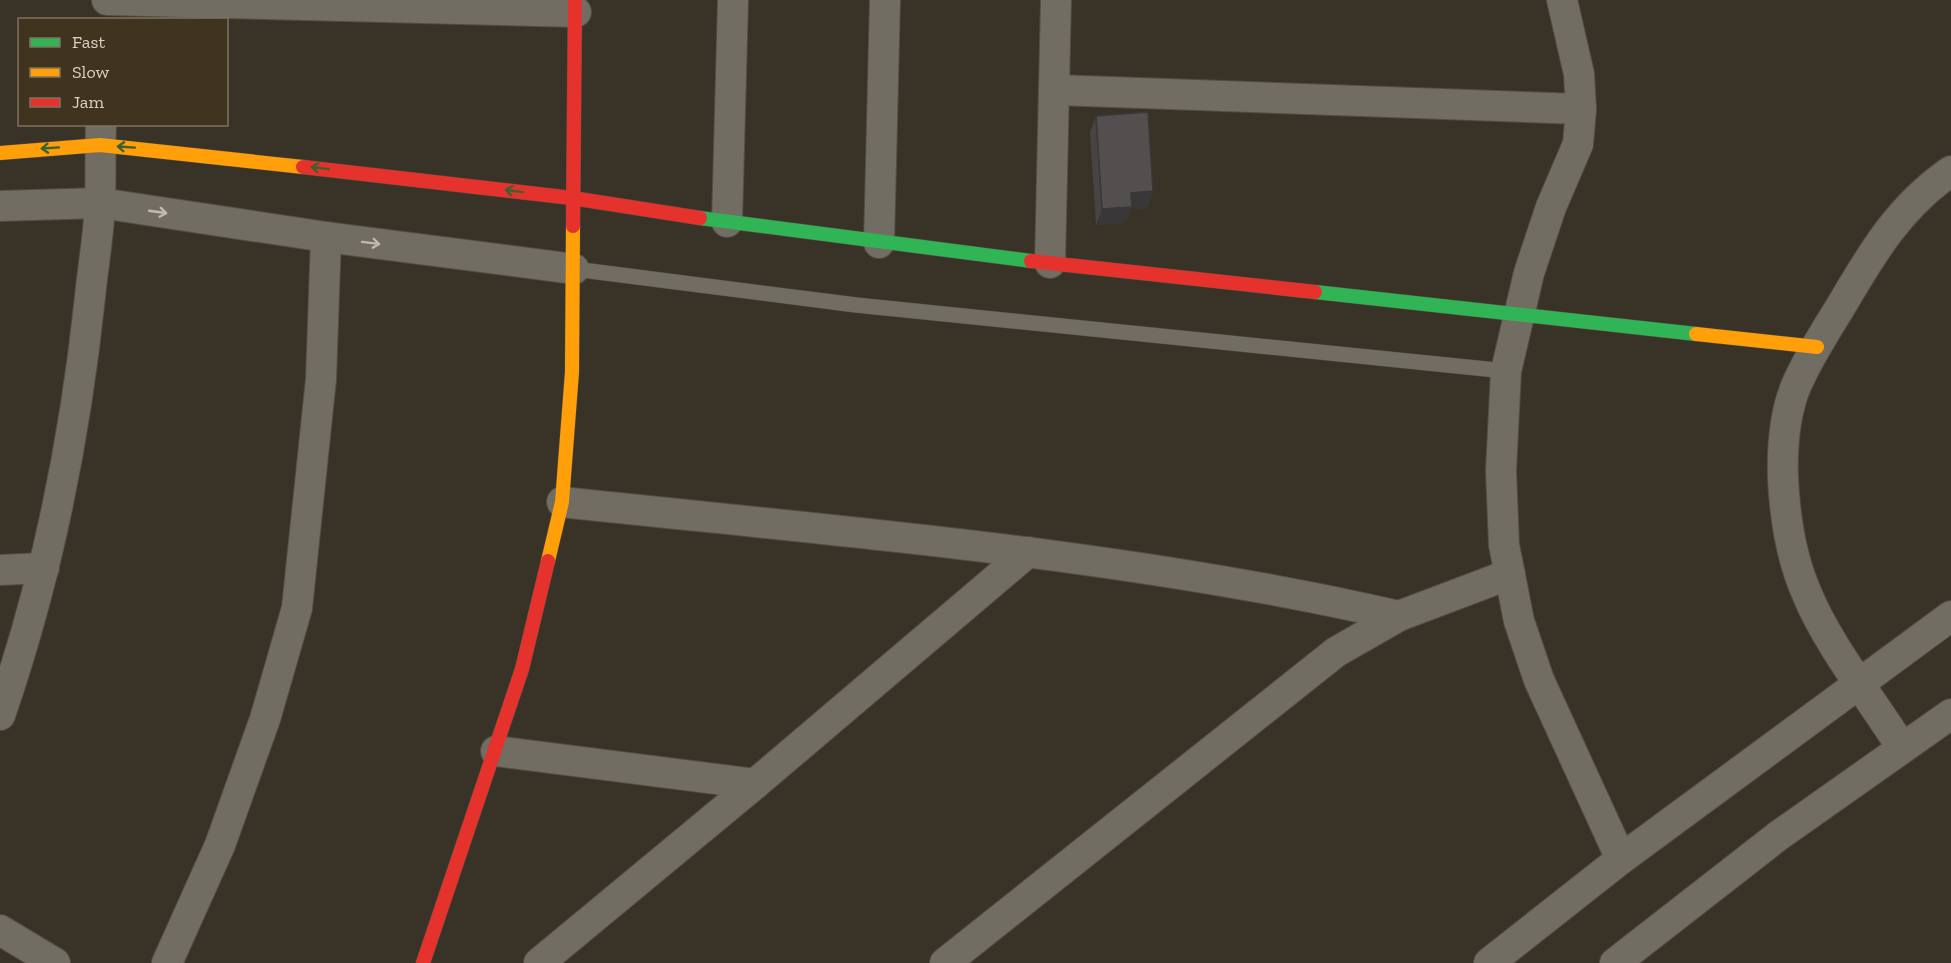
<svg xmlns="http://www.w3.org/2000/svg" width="1951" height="963" font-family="'Zilla Slab',serif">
	<rect width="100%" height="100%" fill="#393226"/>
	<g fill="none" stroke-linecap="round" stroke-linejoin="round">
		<g stroke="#534e43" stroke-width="16">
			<path id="lane" d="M574 269 856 305 1506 371"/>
		</g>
		<g stroke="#534e43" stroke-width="32">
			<g id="street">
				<path d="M107 0 576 12"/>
				<path d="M1562 0 1579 74 1581 109 1578 144 1551 207 1529 273 1506 371 1501 471 1504 545 1519 621 1539 680 1621 859"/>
				<path d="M1056 90 1581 109"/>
				<path d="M0 206 100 203 326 237 574 269"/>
				<path d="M727 222 733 0"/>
				<path d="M879 243 885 0"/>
				<path d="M1050 263 1056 0"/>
				<path d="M562 502C842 532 1124 553 1399 616"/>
				<path d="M0 570 44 568"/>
				<path d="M0 715C47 579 75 440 90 297 93 266 99 234 100 202 101 176 100 150 101 124"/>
				<path d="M1902 748C1872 700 1828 645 1807 594 1791 558 1785 518 1783 479 1782 448 1784 415 1796 386 1808 358 1825 332 1841 306 1872 253 1899 207 1951 171"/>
				<path d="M496 751 755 784"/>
				<path d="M0 930 55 963"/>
				<path d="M167 963 220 845 265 719 297 608 321 379 326 237"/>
				<path d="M539 963 755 784 1028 552"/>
				<path d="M945 963 1336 652 1399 616 1510 574"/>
				<path d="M1489 963 1621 859 1951 616"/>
				<path d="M1615 963 1778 836 1951 714"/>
			</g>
		</g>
		<g stroke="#534e43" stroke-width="15">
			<g id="fast">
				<path d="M700 218 1031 261"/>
				<path d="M1315 292 1696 334"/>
			</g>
		</g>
		<g stroke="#534e43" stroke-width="15">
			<g id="slow">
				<path d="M0 153 100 145 303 167"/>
				<path d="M1696 334 1817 347"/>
				<path d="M548 561 562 502 572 372 573 226"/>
			</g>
		</g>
		<g stroke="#534e43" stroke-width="15">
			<g id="jam">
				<path d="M303 167 572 198 700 218"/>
				<path d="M573 226 575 0"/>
				<path d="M1031 261 1315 292"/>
				<path d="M423 963 522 669 548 561"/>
			</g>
		</g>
		<use href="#lane" stroke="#726d63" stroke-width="15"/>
		<use href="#street" stroke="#726d63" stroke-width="30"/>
		<use href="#fast" stroke="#30b455" stroke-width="14"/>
		<use href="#slow" stroke="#ff9f0a" stroke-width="14"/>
		<use href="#jam" stroke="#e5322d" stroke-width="14"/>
	</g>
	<path fill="#474443" d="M1096 116 1153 191 1147 208 1131 209 1126 223 1096 225 1090 132Z"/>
	<path fill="#393737" d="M1153 191 1147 208 1131 209 1126 223 1096 225 1102 209 1131 193Z"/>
	<path fill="#524f4e" stroke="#393737" stroke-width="1.5" d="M1148 112 1153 191 1131 193 1132 207 1102 209 1096 116Z"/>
	<defs><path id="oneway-shaft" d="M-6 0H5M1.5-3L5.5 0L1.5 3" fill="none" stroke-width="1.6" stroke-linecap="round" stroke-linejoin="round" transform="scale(1.5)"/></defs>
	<g stroke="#3b6131">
		<use href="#oneway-shaft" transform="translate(126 147) rotate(-176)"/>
		<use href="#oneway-shaft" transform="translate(50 148) rotate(176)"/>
		<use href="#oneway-shaft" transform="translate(320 168) rotate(-173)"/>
		<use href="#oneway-shaft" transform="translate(514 191) rotate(-173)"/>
	</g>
	<g stroke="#c0b9ac">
		<use href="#oneway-shaft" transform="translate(158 212) rotate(8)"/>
		<use href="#oneway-shaft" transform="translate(371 243) rotate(7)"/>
	</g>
	<rect x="18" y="18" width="210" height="108" fill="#41341e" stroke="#7e7361" stroke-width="1.5"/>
	<rect x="30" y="38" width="30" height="9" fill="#30b455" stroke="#7e7361" stroke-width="1.5"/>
	<text x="72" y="48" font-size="18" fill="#dad2c5">Fast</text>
	<rect x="30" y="68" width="30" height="9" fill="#ff9f0a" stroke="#7e7361" stroke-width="1.5"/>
	<text x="72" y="78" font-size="18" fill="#dad2c5">Slow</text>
	<rect x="30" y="98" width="30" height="9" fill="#e5322d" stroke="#7e7361" stroke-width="1.5"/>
	<text x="72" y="108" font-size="18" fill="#dad2c5">Jam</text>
</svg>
